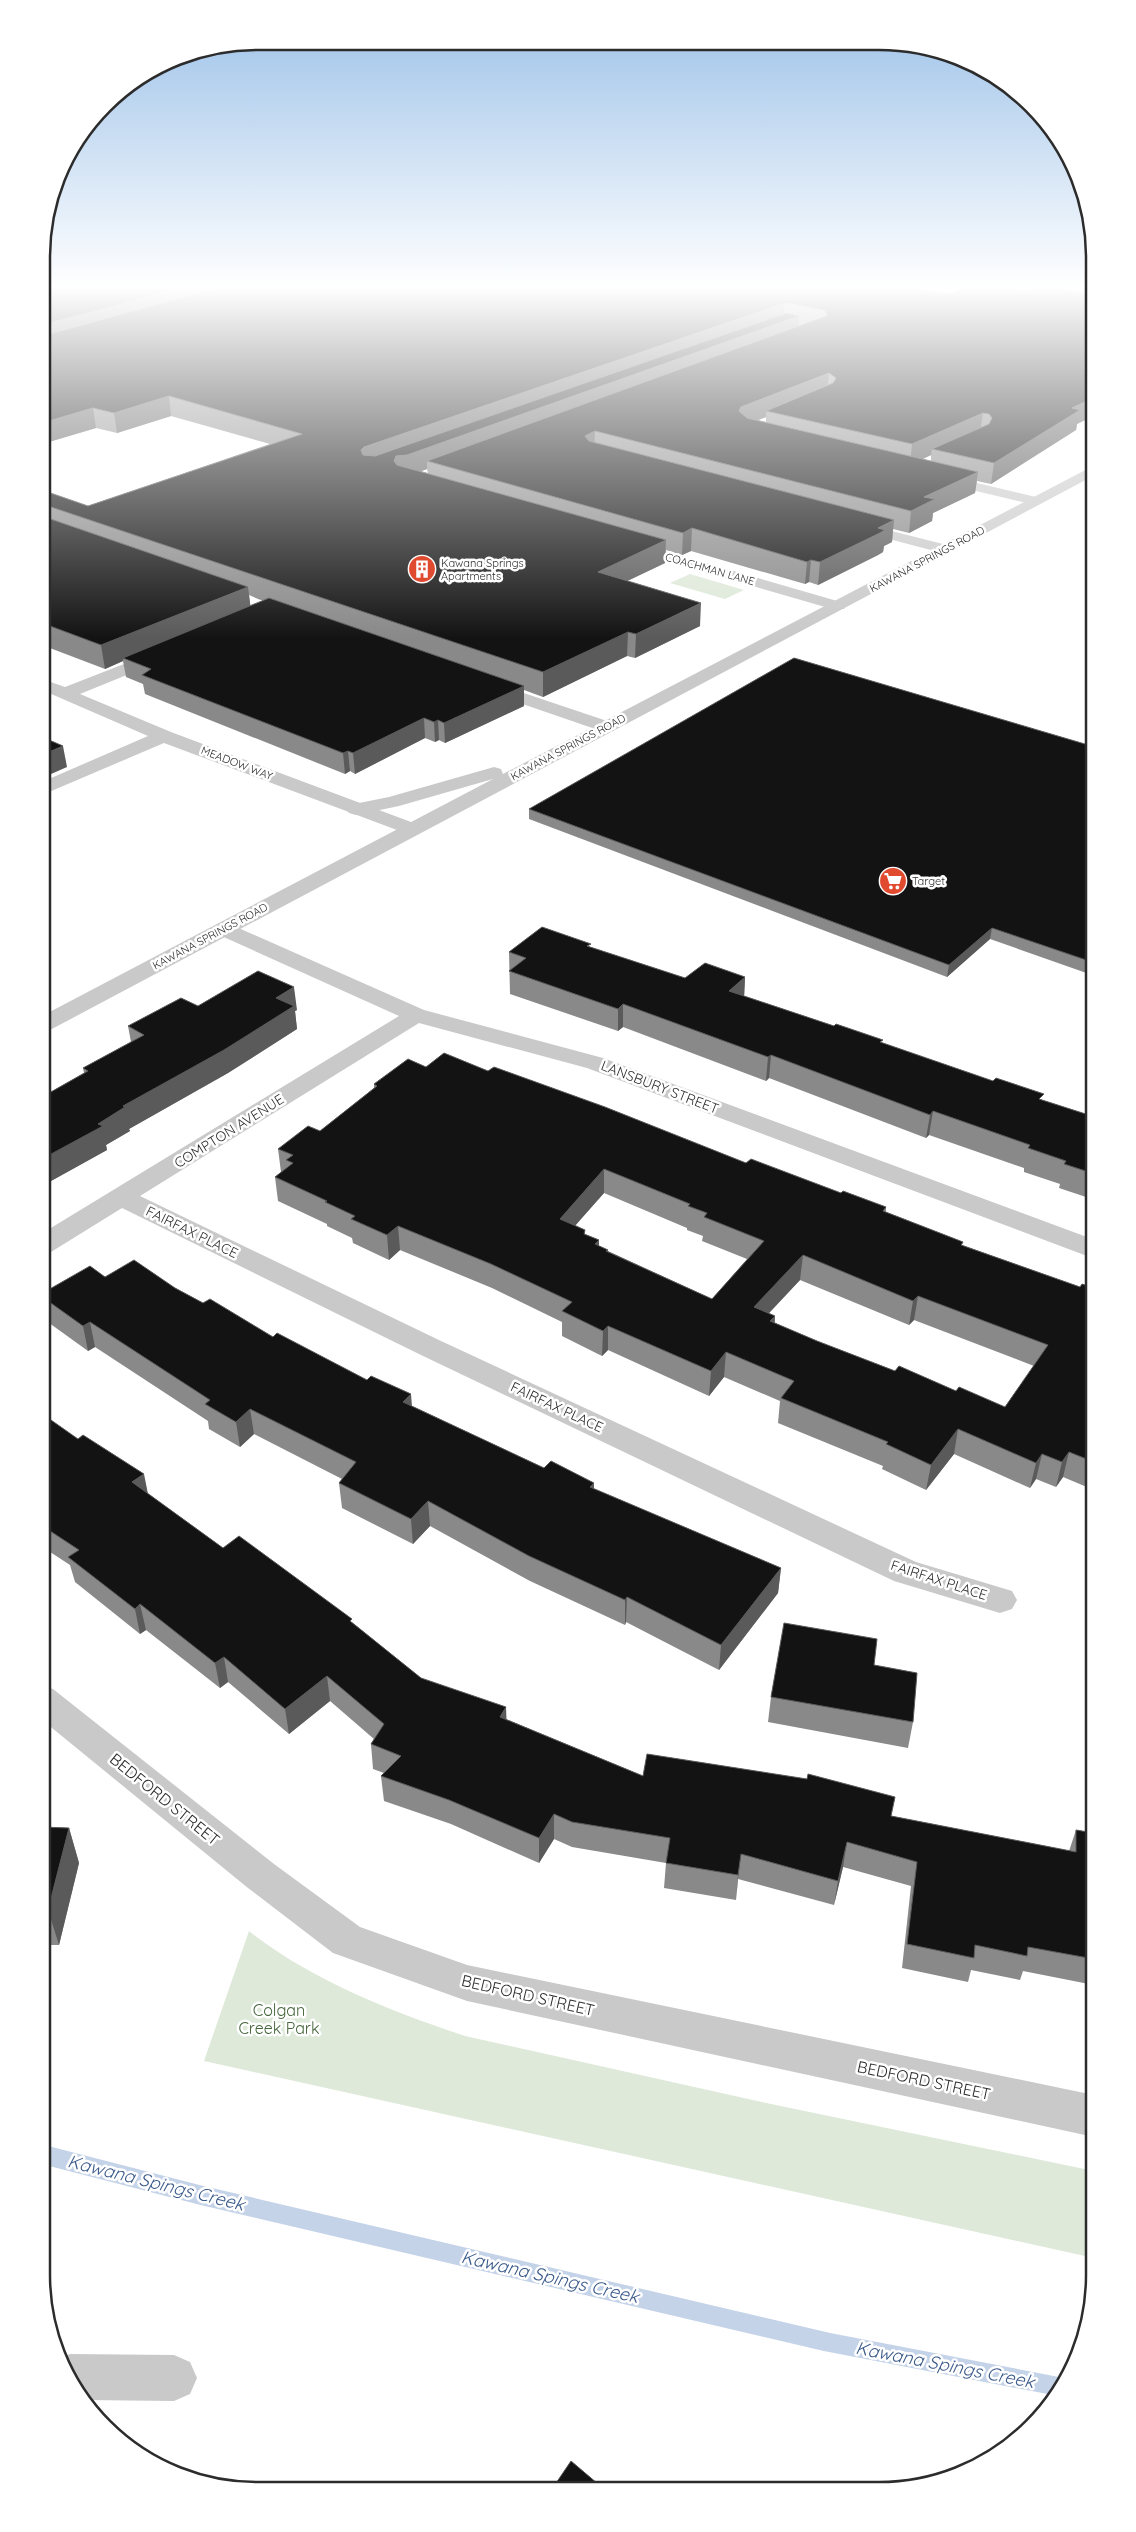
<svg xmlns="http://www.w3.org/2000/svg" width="1136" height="2532" font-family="Quicksand,sans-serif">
	<rect width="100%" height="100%" fill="#fff"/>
	<g fill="#dee9d9">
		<path d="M690 574 744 590 725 599 670 583Z"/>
		<path d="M249 1931C311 1980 391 2011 465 2036L771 2104 1094 2171V2258L204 2061Z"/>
	</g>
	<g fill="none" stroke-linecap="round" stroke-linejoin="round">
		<path stroke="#c5d3e9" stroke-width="19" d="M41 2154 200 2195 827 2342 1061 2387"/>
		<g fill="#c9c9c9" fill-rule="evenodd">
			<path d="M939 474 1040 498 1042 501 1035 505 934 481 932 478 934 475Z"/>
			<path d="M856 522 951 546 954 549 946 554 851 529 849 526 851 523Z"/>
			<path d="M630 541 844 603 846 606 844 609H832L625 549 622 546 625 543Z"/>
			<path d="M160 650 166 651 169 655 166 659 80 694 171 732 419 825 422 829 419 833H405L164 743 42 795V782L148 736 42 690V679L65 687Z"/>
			<path d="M488 681 613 723 616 727 613 731H601L482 690 479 686 482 682Z"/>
			<path d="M225 922 424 1010 603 1058 1095 1240V1259L587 1068 419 1023 140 1196 441 1341 916 1562 1012 1591 1017 1600 1012 1609 1000 1613 894 1581 421 1355 122 1208 51 1252 41 1254V1234L399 1016 217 934 214 929 217 924Z"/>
			<path d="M41 1685 53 1689 274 1864 360 1927 467 1965 1094 2095V2137L467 2001 333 1953 248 1888 41 1719Z"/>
			<path d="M70 2354 174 2355 190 2362 197 2378 190 2394 174 2401 83 2400 77 2395 61 2358Z"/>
		</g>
		<path fill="#c9c9c9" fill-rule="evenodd" d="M1095 465V475L50 1030 42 1032V1016L493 779 399 806 356 815 349 813 346 809 349 805 389 797 494 767 501 769 503 774Z"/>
		<path fill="#b6b6b6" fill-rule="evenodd" d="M955 284C967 283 1004 285 1013 293L1008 296 960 287Z"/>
	</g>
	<g fill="#898989" fill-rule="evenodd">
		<path d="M42 284 948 294 1025 291 1053 288 1054 284H1095V415L1077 424 1076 430 991 484 977 481 975 493 933 513 932 521 909 533 893 529 892 542 884 546 883 552 878 555 818 585 809 582 805 584 691 551 682 555 666 550 665 563 627 581 700 626 635 658 627 656 543 697 524 690V706L445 743 439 740 435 742 425 738 355 774 350 771 345 774 145 694 143 684 126 677 123 661 105 669 42 645V490L88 506 270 444 171 416 117 433 96 428 42 444ZM766 417V422L758 420ZM931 455V461L923 459ZM427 469 428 473 421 471ZM249 595 258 599 264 601 250 606Z"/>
		<path d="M1095 747V976L990 939 947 977 529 819V809Z"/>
		<path d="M590 947 685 978 745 977 744 996 883 1043 1042 1100 1095 1117V1200L1059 1188 1060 1184 1024 1172V1168L929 1135 926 1138 769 1078 766 1081 623 1027 618 1031 510 994 509 952Z"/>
		<path d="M198 1006 297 1010 295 1011 297 1029 228 1073 129 1129 130 1131 106 1145 107 1150 42 1186V1097L84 1073 83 1068 131 1042 128 1026Z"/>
		<path d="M426 1067 488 1071 746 1163 886 1207V1212L963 1242 962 1245 1080 1287 1094 1288V1490L1063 1477 1056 1487 1036 1479 1030 1488 954 1454 926 1490 882 1469 883 1466 778 1423 780 1401 724 1377 709 1396 608 1350 602 1356 562 1336V1322L492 1288 400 1250 389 1260 353 1243 352 1238 327 1226V1224L278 1201 275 1177 281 1172 278 1149 320 1131 374 1088V1084ZM604 1193 687 1228V1230L703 1236 702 1241 747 1259 712 1299 608 1251V1250L599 1246V1240L585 1234V1230L575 1225ZM800 1280 909 1325 914 1320 1034 1366 1005 1407 895 1371 817 1341 775 1323V1316L769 1313Z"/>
		<path d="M105 1277 175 1288 203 1303 412 1406 544 1468 781 1568 778 1593 719 1670 626 1622 625 1625 530 1581 430 1526 413 1544 342 1508 339 1483 342 1479 254 1434 240 1447 209 1429 208 1421 95 1347 88 1351 45 1320 41 1303V1294Z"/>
		<path d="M41 1413 147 1493 223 1548 353 1623 421 1678 506 1719 643 1776 892 1816 1069 1851 1076 1830 1094 1833V1985L1023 1971 1020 1980 971 1970 968 1982 902 1968 911 1886 843 1867 834 1905 738 1879 736 1900 664 1888 666 1863 572 1847 554 1839 539 1863 451 1824 384 1801 381 1776 384 1773 373 1769 371 1744 374 1739 330 1701 289 1734 228 1682 220 1688 146 1630 140 1634 75 1582 70 1565 41 1546Z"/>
		<path d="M874 1665 913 1722 908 1748 768 1722 771 1697Z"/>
		<path d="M41 1827 69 1828 79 1863 59 1945H41Z"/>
	</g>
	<g fill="#5a5a5a">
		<path d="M198 284H263L42 344V325Z"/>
		<path d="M785 303 783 320 799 316 798 334 427 461V469L408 476 365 467 361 450 364 447Z"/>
		<path d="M1095 364V381L1084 368Z"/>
		<path d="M829 373 827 392 766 411V417L740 427 739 411 741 407Z"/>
		<path d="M169 396 171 416 117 433 114 413Z"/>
		<path d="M1095 397V415L1077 424 1076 430 991 484 994 463 1072 408Z"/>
		<path d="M93 408 96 428 42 444V423Z"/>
		<path d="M983 413 980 433 932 449 931 455 910 465 912 444Z"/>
		<path d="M595 431 594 451 585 436Z"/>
		<path d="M978 472 975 493 933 513 932 521 909 533 911 511 924 497Z"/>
		<path d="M894 520 892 542 884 546 883 552 878 555 818 585 820 562 878 528Z"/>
		<path d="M692 528 691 551 682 555 683 533Z"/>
		<path d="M666 540 665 563 598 595V572Z"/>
		<path d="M811 560 809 582 805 584 807 562Z"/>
		<path d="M248 587 251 610 123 658V661L105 669 101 645Z"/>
		<path d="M701 603 700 626 635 658 636 634Z"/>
		<path d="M628 632 627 656 543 697V672Z"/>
		<path d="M524 686V706L445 743 444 723Z"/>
		<path d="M424 718 425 738 355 774 353 753Z"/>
		<path d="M438 720 439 740 435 742 434 722Z"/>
		<path d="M63 746 67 767 42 778V755Z"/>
		<path d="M348 751 350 771 345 774 343 753Z"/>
		<path d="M992 928 990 939 947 977 949 965Z"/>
		<path d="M745 977 744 1000 729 991Z"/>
		<path d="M294 987 297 1010 295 1011 297 1029 228 1073 129 1129 130 1131 106 1145 107 1150 42 1186V1159L123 1106 276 998Z"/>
		<path d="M623 1004V1027L618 1031V1009Z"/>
		<path d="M771 1055 769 1078 766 1081 768 1057Z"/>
		<path d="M933 1111 929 1135 926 1138 930 1115Z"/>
		<path d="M604 1169V1193L560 1243V1219Z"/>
		<path d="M398 1226 400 1250 389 1260 387 1235Z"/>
		<path d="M599 1240V1264L595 1244Z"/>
		<path d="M803 1255 800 1280 752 1331 754 1307Z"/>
		<path d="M918 1296 914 1320 909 1325 913 1301Z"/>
		<path d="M775 1316 773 1340 770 1321Z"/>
		<path d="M90 1322 95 1347 88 1351 83 1326Z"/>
		<path d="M608 1326V1350L602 1356 603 1331Z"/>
		<path d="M726 1352 724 1377 709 1396 711 1371Z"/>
		<path d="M411 1394 413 1419 403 1402Z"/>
		<path d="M250 1409 254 1434 240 1447 236 1422Z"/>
		<path d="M958 1429 954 1454 926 1490 931 1465Z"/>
		<path d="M1069 1452 1063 1477 1056 1487 1062 1462Z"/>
		<path d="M1042 1454 1036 1479 1030 1488 1036 1463Z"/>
		<path d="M144 1474 149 1499 132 1482Z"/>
		<path d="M594 1483V1508L590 1487Z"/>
		<path d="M428 1501 430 1526 413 1544 411 1519Z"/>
		<path d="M781 1568 778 1593 719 1670 721 1645Z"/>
		<path d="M627 1597 626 1622 625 1625V1600Z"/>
		<path d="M140 1604 146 1630 140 1634 135 1609Z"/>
		<path d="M224 1657 228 1682 220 1688 215 1663Z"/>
		<path d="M327 1676 330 1701 289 1734 285 1709Z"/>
		<path d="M506 1707 507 1732 500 1717Z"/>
		<path d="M554 1814V1839L539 1863V1838Z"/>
		<path d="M69 1828 79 1863 59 1945 48 1910Z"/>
		<path d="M847 1842 843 1867 834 1905 838 1881Z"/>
		<path d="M741 1854 738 1879 736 1900 738 1875Z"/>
	</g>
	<g fill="#131313" stroke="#5a5a5a" fill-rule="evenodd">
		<path d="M42 284H198L42 325Z"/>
		<path d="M231 284H892L948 294 976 284H986L1025 291 1038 286 1095 295V364L1084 368 1095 370V397L1072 408 1080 410 994 463 932 449 989 424 992 418 989 414 983 413 912 444 766 411 833 383 836 378 829 373 741 407 739 411 747 418 978 472 924 497 935 499 911 511 595 431 585 436 589 441 894 520 878 528 885 530 880 533 820 562 811 560 807 562 692 528 683 533 427 461 826 316 827 314 824 310 785 303 364 447 361 450 363 455 375 456 786 313 799 316 407 455 396 456 394 461 397 465 666 540 598 572 701 603 636 634 628 632 543 672 42 504V490L88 506 302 434 169 396 114 413 93 408 42 423V336Z"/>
		<path d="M1080 284H1095V286Z"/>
		<path d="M42 516 248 587 101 645 42 623Z"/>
		<path d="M269 598 524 686 444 723 438 720 434 722 424 718 353 753 348 751 343 753 142 675 151 669 123 658Z"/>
		<path d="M794 658 1095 747V963L992 928 949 965 529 809Z"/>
		<path d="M42 737 63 746 42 755Z"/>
		<path d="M542 927 591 944 587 946 685 978 705 963 745 977 729 991 834 1026 836 1024 883 1040 880 1042 993 1081 996 1078 1044 1094 1039 1099 1095 1117V1174L1064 1164 1066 1161 1028 1148 1030 1145 933 1111 930 1115 771 1055 768 1057 623 1004 618 1009 509 971 526 958 509 952Z"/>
		<path d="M258 971 294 987 276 998 294 1006 224 1050 123 1106 125 1107 98 1124 103 1126 42 1159V1097L88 1071 83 1068 144 1035 128 1026 181 998 198 1006Z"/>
		<path d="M444 1053 488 1071 494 1067 605 1107 746 1163 751 1159 841 1193 843 1191 886 1207 883 1211 963 1242 961 1245 1080 1287 1082 1284 1094 1288V1462L1069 1452 1062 1462 1042 1454 1036 1463 958 1429 931 1465 886 1444 888 1442 781 1398 794 1381 726 1352 711 1371 608 1326 603 1331 562 1311 572 1302 491 1264 398 1226 387 1235 351 1219 355 1216 325 1202 327 1201 275 1177 293 1163 286 1160 293 1155 278 1149 308 1126 320 1131 377 1086 374 1084 408 1059 426 1067ZM604 1169 690 1204 688 1206 707 1213 704 1217 764 1241 712 1299 606 1251 608 1250 595 1244 599 1240 584 1234 585 1230 560 1219ZM803 1255 913 1301 918 1296 1048 1345 1005 1407 959 1387 956 1391 899 1366 895 1371 817 1341 770 1321 775 1316 754 1307Z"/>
		<path d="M134 1260 175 1288 203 1303 210 1299 273 1337 277 1333 367 1380 371 1376 411 1394 403 1402 544 1468 551 1461 594 1483 590 1487 781 1568 721 1645 627 1597 625 1600 529 1556 428 1501 411 1519 339 1483 356 1462 250 1409 236 1422 205 1404 210 1400 90 1322 83 1326 41 1296V1294L90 1266 105 1277Z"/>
		<path d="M41 1413 78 1439 83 1435 144 1474 132 1482 223 1548 239 1536 352 1619 350 1621 421 1678 506 1707 500 1717 643 1776 647 1754 807 1779 808 1774 895 1797 891 1816 1076 1852V1830L1094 1833V1959L1028 1947 1027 1956 975 1945 974 1958 907 1944 917 1862 847 1842 838 1881 741 1854 738 1875 666 1863 670 1838 572 1822 554 1814 539 1838 449 1800 381 1776 401 1756 371 1744 384 1724 327 1676 285 1709 224 1657 215 1663 140 1604 135 1609 68 1557 79 1550 41 1525Z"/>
		<path d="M784 1623 877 1639 874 1665 917 1673 913 1722 771 1697Z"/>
		<path d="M41 1827 69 1828 48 1910H41Z"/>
		<path d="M571 2461 604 2489H552Z"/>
	</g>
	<linearGradient id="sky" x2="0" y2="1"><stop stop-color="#9ac0e8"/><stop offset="0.45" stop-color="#fff"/><stop offset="1" stop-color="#fff" stop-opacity="0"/></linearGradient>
	<rect width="1136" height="638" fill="url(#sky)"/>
	<defs>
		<g id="building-disc" transform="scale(1.4375)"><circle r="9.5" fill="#e04b30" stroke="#fff"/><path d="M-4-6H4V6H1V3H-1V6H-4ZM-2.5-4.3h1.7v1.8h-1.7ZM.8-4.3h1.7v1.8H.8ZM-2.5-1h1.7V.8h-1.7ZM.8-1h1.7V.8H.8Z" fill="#fff"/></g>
		<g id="supermarket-disc" transform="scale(1.4375)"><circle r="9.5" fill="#e04b30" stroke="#fff"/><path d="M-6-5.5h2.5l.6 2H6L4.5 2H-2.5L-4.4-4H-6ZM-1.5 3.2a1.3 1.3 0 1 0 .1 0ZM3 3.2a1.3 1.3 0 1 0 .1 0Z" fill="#fff"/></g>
	</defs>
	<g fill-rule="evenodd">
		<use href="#building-disc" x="422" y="569"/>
		<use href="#supermarket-disc" x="893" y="881"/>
	</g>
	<g text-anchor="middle" stroke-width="5" stroke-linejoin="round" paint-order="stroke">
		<g font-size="11" fill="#2c2c2c" stroke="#fff">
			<text transform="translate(927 559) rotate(-28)" y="4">KAWANA SPRINGS ROAD</text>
			<text transform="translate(710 569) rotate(16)" y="4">COACHMAN LANE</text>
			<text transform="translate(568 747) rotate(-28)" y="4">KAWANA SPRINGS ROAD</text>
			<text transform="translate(237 763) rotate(21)" y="4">MEADOW WAY</text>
			<text transform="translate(210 936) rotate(-28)" y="4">KAWANA SPRINGS ROAD</text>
		</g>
		<g font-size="11" fill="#2c2c2c" stroke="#fff" text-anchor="start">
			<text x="441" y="567">Kawana Springs<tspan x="441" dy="13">Apartments</tspan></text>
			<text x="912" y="885">Target</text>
		</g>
		<g font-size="14" fill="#2c2c2c" stroke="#fff">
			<text transform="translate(660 1087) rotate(21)" y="5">LANSBURY STREET</text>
			<text transform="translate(229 1131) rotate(-32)" y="5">COMPTON AVENUE</text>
			<text transform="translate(192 1232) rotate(26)" y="5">FAIRFAX PLACE</text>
			<text transform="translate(557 1407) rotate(25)" y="5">FAIRFAX PLACE</text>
			<text transform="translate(939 1580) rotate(18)" y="5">FAIRFAX PLACE</text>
		</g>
		<g font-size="16" fill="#2c2c2c" stroke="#fff">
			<text transform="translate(165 1799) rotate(39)" y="6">BEDFORD STREET</text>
			<text transform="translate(528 1995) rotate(13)" y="6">BEDFORD STREET</text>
			<text transform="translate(924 2080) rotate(12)" y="6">BEDFORD STREET</text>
		</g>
		<g font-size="16" fill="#45653b" stroke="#fff">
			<text x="279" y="2016">Colgan<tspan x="279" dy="18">Creek Park</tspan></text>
		</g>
		<g font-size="18" font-style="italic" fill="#3c5b8b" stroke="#fff">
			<text transform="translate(156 2183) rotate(14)" y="6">Kawana Spings Creek</text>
			<text transform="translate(550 2277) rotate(13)" y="6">Kawana Spings Creek</text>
			<text transform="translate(945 2365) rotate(11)" y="6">Kawana Spings Creek</text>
		</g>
	</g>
	<path d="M0 0H1136V2532H0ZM257 50H879A207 207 0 0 1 1086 257V2275A207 207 0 0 1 879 2482H257A207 207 0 0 1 50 2275V257A207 207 0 0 1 257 50Z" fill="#fff" fill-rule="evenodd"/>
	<path fill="none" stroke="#2c2c2c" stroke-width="2.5" d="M257 50H879A207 207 0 0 1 1086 257V2275A207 207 0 0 1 879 2482H257A207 207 0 0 1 50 2275V257A207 207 0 0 1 257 50Z"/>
</svg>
